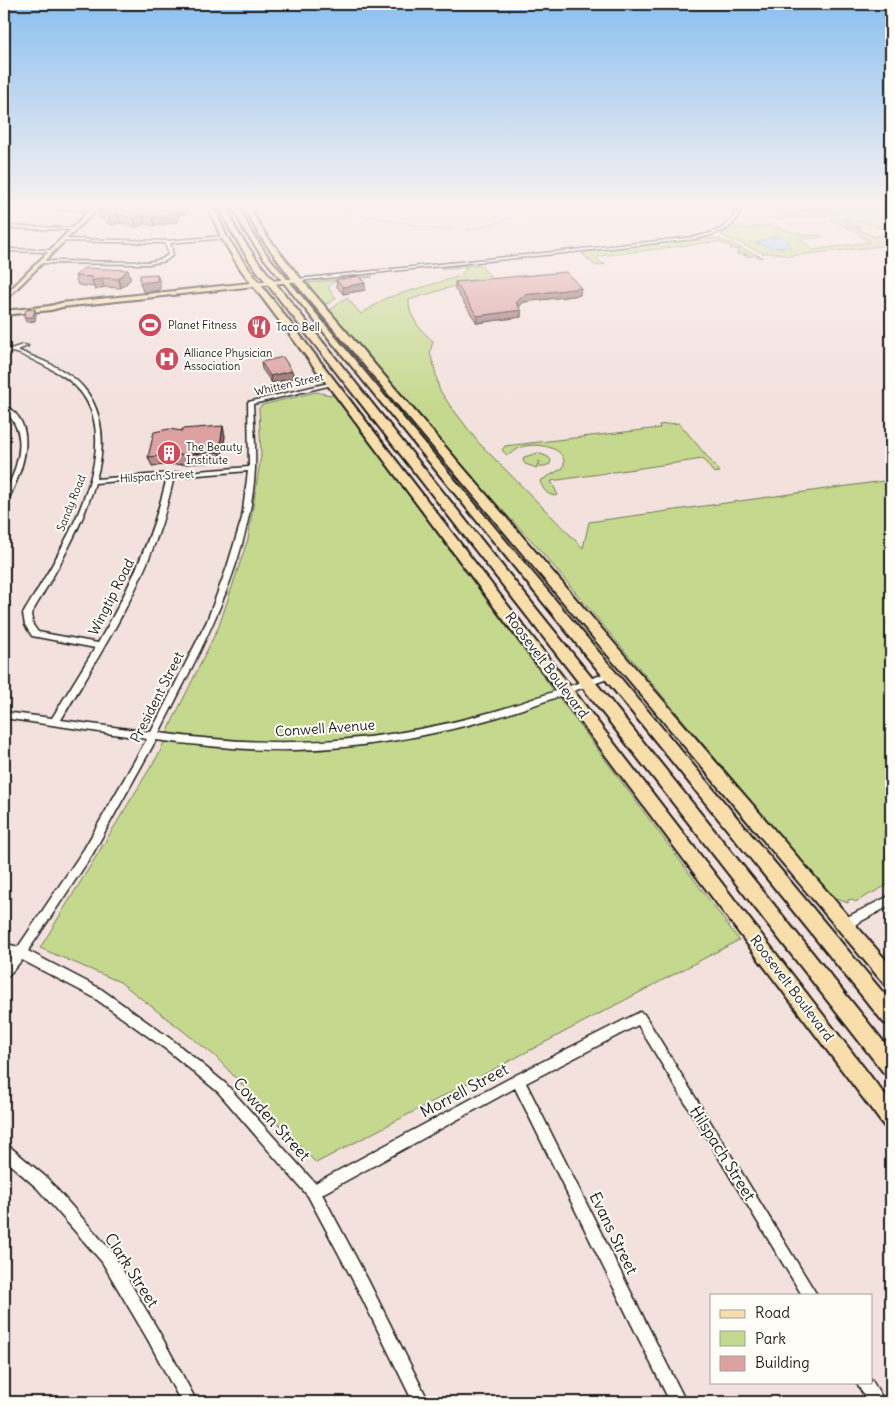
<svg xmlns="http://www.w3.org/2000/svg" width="895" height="1406" font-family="Delius,sans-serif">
	<rect width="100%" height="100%" fill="#f3e1dd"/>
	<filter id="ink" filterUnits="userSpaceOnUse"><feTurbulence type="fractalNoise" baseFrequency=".02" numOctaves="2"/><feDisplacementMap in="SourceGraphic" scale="10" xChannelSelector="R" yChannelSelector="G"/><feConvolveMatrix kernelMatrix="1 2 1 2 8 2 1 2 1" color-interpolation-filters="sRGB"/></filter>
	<g filter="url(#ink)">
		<g fill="#c5d98e" stroke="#707a55">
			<path d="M764 207H771L785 216 860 211 854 207H891V231C875 226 860 219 847 223L852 227 859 226 861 227 856 228 874 237 891 233V245L788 256 778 253H763L721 235 733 228H748L770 225 803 235H820L822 237 800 239 813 250 870 242 855 231 830 219H848L843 215 776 219V216Z"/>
			<path d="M705 238 718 239 762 257V258L754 255 749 257 743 255 748 254 739 253 741 255H739L736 253 739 252 737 250H740L730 248 732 247 719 242H713L600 256 597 258 602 264H606L596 266 582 254 585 252Z"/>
			<path d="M469 265 481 266 490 276 489 278 461 284 409 300C408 316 421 331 433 341L430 353 434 366 439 389 449 404 478 442 583 548 589 522 891 480V883L855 902 852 899 848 900V903L837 899 826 890 533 542 483 490 359 344 328 311C337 307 341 299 347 298L361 314 386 298 454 278 463 273 468 267 442 270 441 268Z"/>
			<path d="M372 276 373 277 333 282 328 288 336 298 329 303 323 304 308 283Z"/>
			<path d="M316 392 335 396 739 940 316 1163 214 1055 120 982 40 948 160 752 172 722 219 626 248 539 261 455 259 408 262 405Z"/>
			<path d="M679 423 720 472 714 473 703 459 551 481 558 495C548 497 543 490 540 481L563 468C570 448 540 443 525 446 518 447 514 453 507 455L502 450 505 446 660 428 659 425Z"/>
			<path d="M538 453 548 457 551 460 550 464 539 468 540 462 538 461 537 468 525 464 523 460 524 457Z"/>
		</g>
		<path fill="#a1d3fe" stroke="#6c8aa4" d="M778 235 781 236 791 247 774 248 756 243Z"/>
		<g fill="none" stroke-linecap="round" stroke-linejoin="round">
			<g stroke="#6c8aa4" stroke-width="1">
				<path d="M316 207 430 228 454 230"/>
				<path d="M467 231 504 221 540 207"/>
			</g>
			<path fill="#887e7c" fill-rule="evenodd" d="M805 207H843C837 212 806 216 800 210Z"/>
			<g stroke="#1c1c1c" stroke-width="3">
				<g id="minor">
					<path d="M11 207 94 208 96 209 94 210 13 208Z"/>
					<path d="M736 207H740C739 230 713 235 695 239L298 281 296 280 298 279 695 237C712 233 735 228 736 207Z"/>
					<path d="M4 226 73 228 75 229 73 230 4 228Z"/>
					<path d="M224 236 226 238 170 243 173 255 165 261 149 264 41 263 39 262 41 261 149 262 162 259 169 254 165 243 60 241 62 239 167 241Z"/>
					<path d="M4 249 51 250 53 251 51 252 4 251Z"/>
					<path d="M23 345 28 346 17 350C36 358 56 365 72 377 104 401 107 443 96 479L249 467 248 402 333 382 336 384 253 404C254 425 256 448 255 469 250 563 200 651 159 733 205 739 250 743 296 742 365 741 433 729 499 710 535 699 571 685 607 673H613L614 675 613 677C575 690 537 705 498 717 432 736 364 748 296 750 249 751 202 746 156 740L92 855 28 951 101 989 175 1042 226 1084 315 1183 514 1076 636 1014 640 1012 644 1014 817 1295H802L638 1025 526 1083 686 1402H670L515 1088 322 1194 368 1280 429 1402H413L358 1290 308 1196 218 1092 167 1050 93 997 22 960 8 976 4 978V964L11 955 4 953V943L18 947 84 849 147 739 4 718V712L52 718 95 648 32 636 25 625 23 614C58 555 145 426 60 374 51 369 20 352 11 352 9 353 6 354 4 355V351ZM248 471 242 518 227 567 207 621 151 732 61 720C95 662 133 604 156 540 164 519 169 498 174 477ZM167 477C153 537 129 590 98 643L38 632 33 625 31 614C56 572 81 530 95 483Z"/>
					<path d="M4 405C42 425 21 474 7 502L4 504C3 493 9 485 13 475 22 450 24 429 4 410Z"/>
					<path d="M891 895V905L849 928 845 929 841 928 840 924 841 920Z"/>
					<path d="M4 1145 9 1146 47 1178 112 1252 158 1330 197 1402H181L148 1340 102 1262 37 1188 4 1159Z"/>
					<path d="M871 1379 885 1402H868L856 1382H871Z"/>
				</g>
			</g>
			<g stroke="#1c1c1c" stroke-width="4">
				<g id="major">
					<path d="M93 207H99L4 301V296Z"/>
					<path d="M298 278 301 280 300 281 62 307 51 310 4 315V311L50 306 61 303Z"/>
				</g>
			</g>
			<g stroke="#1c1c1c" stroke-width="4">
				<g id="highway">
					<path d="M208 207H214L227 237 245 264 891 1103V1129L884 1126 239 267 221 237Z"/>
					<path d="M220 207H226L237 231 257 260 891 1051V1075L884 1073 251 263 231 231Z"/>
					<path d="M233 207H239L250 230 267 255 891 1002V1025L884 1023 263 257 244 230Z"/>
					<path d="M243 207H249L266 235 297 274 891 966V988L885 985 291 278 260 236Z"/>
				</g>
			</g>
			<use href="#minor" fill="#fdfcf7" fill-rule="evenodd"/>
			<use href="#major" fill="#f8deab" fill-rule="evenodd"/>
			<use href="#highway" fill="#f8deab" fill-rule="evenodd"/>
		</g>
		<g fill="#bd8a8a" stroke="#1c1c1c">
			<path d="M105 207H187L186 208 187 214 177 215 179 220 176 222 155 226 145 224 136 227 121 223 111 225 100 218 97 210 106 208Z"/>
			<path d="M75 276 131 279 121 288 104 287 95 290 94 287 78 285Z"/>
			<path d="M336 280 365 290 343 294 337 287Z"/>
			<path d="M455 282 580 295 524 302 519 307 521 310V317L477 323 455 289Z"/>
			<path d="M261 362 292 371 294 378 272 383 262 369Z"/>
			<path d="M225 436 221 462 152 466 148 457Z"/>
		</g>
		<g fill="#9a7170" stroke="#1c1c1c">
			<path d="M173 207H187L186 208 187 214 177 215 179 220 176 222 155 226 152 218Z"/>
			<path d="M118 214 121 223 111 225 109 217Z"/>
			<path d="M143 215 145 224 136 227 134 219Z"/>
			<path d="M128 270 131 279 121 288 118 279Z"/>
			<path d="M157 274 160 283V290L143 292 140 283Z"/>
			<path d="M101 278 104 287 95 290 92 281Z"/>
			<path d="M365 283V290L343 294V287Z"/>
			<path d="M581 288 580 295 524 302 515 310 516 303 524 295Z"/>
			<path d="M35 309 36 314 35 321 26 322 24 317Z"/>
			<path d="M521 310V317L477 323V316Z"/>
			<path d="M292 371 294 378 272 383 270 376Z"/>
			<path d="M223 426 225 436 221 462 219 452Z"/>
		</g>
		<g fill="#dca1a0" stroke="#1c1c1c">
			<path d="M107 207H178H173L177 212 174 213 152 218 143 215 134 219 118 214 109 217 97 210 107 208Z"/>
			<path d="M84 268 128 270 118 279 101 278 92 281V277L75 276Z"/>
			<path d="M566 272 581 288 524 295 516 303 521 310 477 316 455 282Z"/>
			<path d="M157 274V281L140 283V275Z"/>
			<path d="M358 276 365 283 343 287 336 280Z"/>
			<path d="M35 309 33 317H24L26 310Z"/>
			<path d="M283 357 292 371 270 376 261 362Z"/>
			<path d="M223 426 219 452 148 457 154 432 169 429 182 431V429Z"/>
		</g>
	</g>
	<linearGradient id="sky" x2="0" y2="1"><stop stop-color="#8bc0f1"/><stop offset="0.51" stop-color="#faf2f0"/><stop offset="1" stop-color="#faf2f0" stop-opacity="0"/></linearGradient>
	<rect width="895" height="404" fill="url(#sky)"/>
	<defs>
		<g id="stadium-disc" transform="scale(1.25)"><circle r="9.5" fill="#d1495b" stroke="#fdfcf7"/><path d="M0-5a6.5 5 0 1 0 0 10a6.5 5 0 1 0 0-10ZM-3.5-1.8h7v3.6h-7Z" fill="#fff"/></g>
		<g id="restaurant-disc" transform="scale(1.25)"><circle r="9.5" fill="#d1495b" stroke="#fdfcf7"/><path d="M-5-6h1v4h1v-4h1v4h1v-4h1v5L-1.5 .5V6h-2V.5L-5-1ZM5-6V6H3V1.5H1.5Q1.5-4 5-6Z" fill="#fff"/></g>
		<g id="hospital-disc" transform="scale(1.25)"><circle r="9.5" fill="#d1495b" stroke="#fdfcf7"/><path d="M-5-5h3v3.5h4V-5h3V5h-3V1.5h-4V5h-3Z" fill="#fff"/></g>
		<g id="building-disc" transform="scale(1.25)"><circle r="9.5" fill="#d1495b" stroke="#fdfcf7"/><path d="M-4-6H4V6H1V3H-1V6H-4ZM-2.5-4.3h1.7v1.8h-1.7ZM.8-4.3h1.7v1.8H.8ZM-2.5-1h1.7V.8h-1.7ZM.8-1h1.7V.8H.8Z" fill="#fff"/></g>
	</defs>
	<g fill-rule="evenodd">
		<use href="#stadium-disc" x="150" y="325"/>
		<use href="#restaurant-disc" x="259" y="327"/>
		<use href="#hospital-disc" x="167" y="359"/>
		<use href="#building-disc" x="169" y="453"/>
	</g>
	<g text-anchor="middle" stroke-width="4" stroke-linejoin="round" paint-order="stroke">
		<g font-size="11" fill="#1c1c1c" stroke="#fdfcf7" text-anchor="start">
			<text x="168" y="329">Planet Fitness</text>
			<text x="276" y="331">Taco Bell</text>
			<text x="184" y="357">Alliance Physician<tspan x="184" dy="13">Association</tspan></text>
			<text x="186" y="451">The Beauty<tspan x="186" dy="13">Institute</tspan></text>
		</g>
		<g font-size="11" fill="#1c1c1c" stroke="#fdfcf7">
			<text transform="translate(289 384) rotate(-13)" y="4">Whitten Street</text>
			<text transform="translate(157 476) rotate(-4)" y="4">Hilspach Street</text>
			<text transform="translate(71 503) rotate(-68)" y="4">Sandy Road</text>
		</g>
		<g font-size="14" fill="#1c1c1c" stroke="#fdfcf7">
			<text transform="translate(111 597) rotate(-63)" y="5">Wingtip Road</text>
			<text transform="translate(547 665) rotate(53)" y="5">Roosevelt Boulevard</text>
			<text transform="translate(157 697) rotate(-63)" y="5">President Street</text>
			<text transform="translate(325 728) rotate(-4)" y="5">Conwell Avenue</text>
			<text transform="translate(792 988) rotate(53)" y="5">Roosevelt Boulevard</text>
		</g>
		<g font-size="16" fill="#1c1c1c" stroke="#fdfcf7">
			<text transform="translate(464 1090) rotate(-28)" y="6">Morrell Street</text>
			<text transform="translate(272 1119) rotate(48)" y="6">Cowden Street</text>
			<text transform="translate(723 1153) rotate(58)" y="6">Hilspach Street</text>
			<text transform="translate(614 1233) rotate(64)" y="6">Evans Street</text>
			<text transform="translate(132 1270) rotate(57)" y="6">Clark Street</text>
		</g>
	</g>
	<rect width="895" height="1406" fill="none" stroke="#fdfcf7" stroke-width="20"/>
	<rect x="10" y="10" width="875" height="1386" fill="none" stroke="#1c1c1c" stroke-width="2" filter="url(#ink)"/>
	<rect x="710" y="1294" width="162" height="90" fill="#fdfcf7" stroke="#a3a29f"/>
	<rect x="720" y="1310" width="25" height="8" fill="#f8deab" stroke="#a3a29f"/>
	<text x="755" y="1318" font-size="15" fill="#1c1c1c">Road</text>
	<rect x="720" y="1331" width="25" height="15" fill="#c5d98e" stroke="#a3a29f"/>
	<text x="755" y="1344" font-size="15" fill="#1c1c1c">Park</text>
	<rect x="720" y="1356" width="25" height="15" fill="#dca1a0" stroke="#a3a29f"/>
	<text x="755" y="1368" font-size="15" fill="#1c1c1c">Building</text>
</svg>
